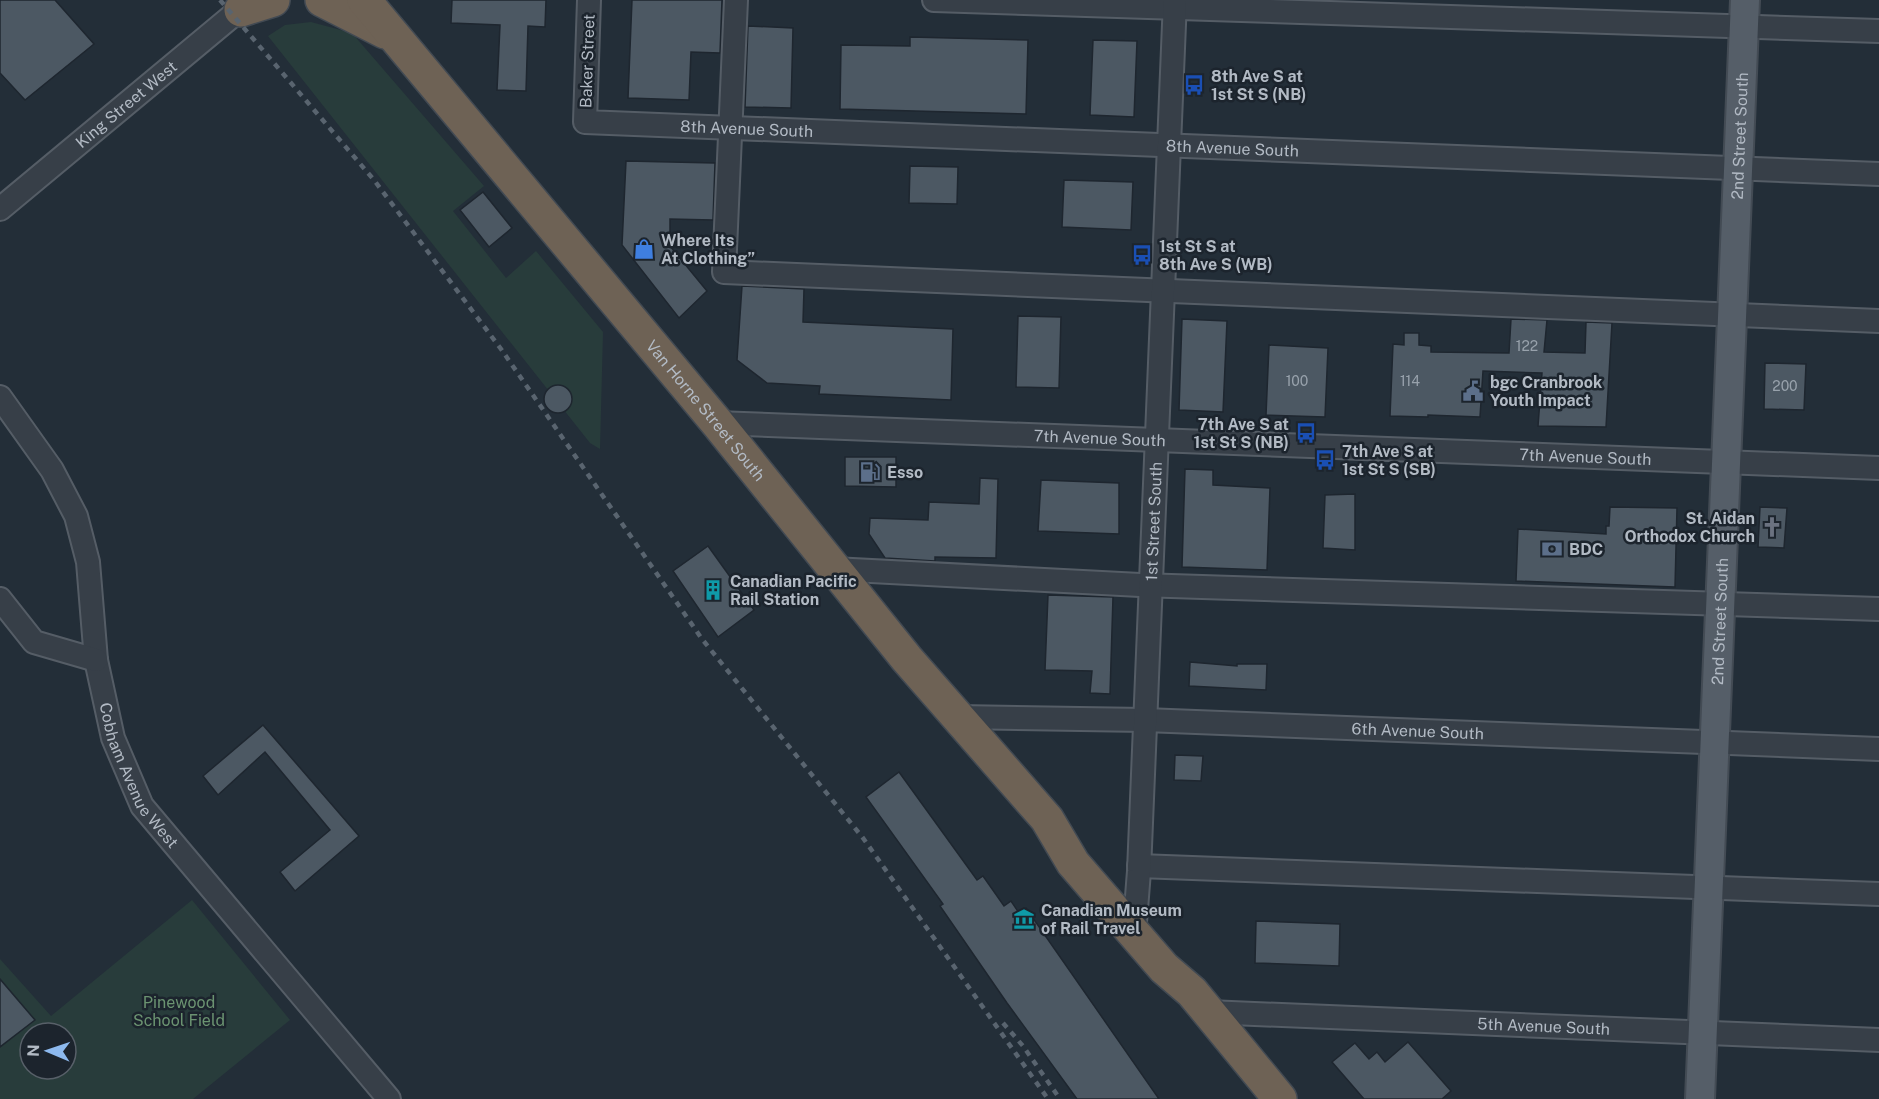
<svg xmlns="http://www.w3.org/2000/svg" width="1879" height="1099" font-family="'Public Sans',sans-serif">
	<rect width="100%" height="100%" fill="#232e38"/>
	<g fill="#283c3b" fill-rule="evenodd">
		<path d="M311 22 352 33 484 186 453 211 506 278 536 251 603 332 600 449 590 443 268 36 285 25Z"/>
		<path d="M192 900 290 1020 193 1099H0V959L51 1016ZM30 1033H66V1069H30Z"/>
	</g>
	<g fill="#4c5863" stroke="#1e262f" stroke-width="1.5">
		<path d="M0 0H55L94 44 25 100 0 73Z"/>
		<path d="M452 0H546L545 27 528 26 526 91 497 90 500 25 451 23Z"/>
		<path d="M632 0H722L720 53 691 52 689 100 628 98Z"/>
		<path d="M748 26 793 28 791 108 745 107Z"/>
		<path d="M910 37 1028 40 1026 114 840 109 841 45 910 46Z"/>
		<path d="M1093 40 1137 41 1134 117 1090 115Z"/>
		<path d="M626 161 715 163 713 220 670 219V246L707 291 679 318 622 245Z"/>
		<path d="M910 166 958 167 957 204 909 203Z"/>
		<path d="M1064 180 1133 182 1131 230 1062 227Z"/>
		<path d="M483 192 512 228 489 247 460 210Z"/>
		<path d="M742 286 804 289 803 322 953 329 951 400 819 394 820 386 767 383 737 360Z"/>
		<path d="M1018 316 1061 317 1059 388 1016 387Z"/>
		<path d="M1182 319 1227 321 1223 412 1179 410Z"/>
		<path d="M1511 319 1547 320 1544 352 1585 353 1586 322 1612 323 1606 427 1538 426 1542 373 1483 371 1480 417 1428 415V417L1390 416 1393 344 1404 345V333H1419V345L1431 346V352L1509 353Z"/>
		<path d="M1269 345 1328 348 1325 417 1266 415Z"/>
		<path d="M1765 363 1806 364 1804 410 1764 409Z"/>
		<circle cx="558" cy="399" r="14"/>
		<path d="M845 457H896V487L845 486Z"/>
		<path d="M1185 469 1213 470V485L1270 488 1267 570 1182 567Z"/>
		<path d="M980 478 998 479 996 558 935 557V561L885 558 869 534 870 518 928 520 929 502 979 504Z"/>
		<path d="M1041 480 1119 483V534L1038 531Z"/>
		<path d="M1355 494V550L1323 548 1325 495Z"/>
		<path d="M1610 507 1677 508 1675 587 1516 581 1518 529 1606 534V526H1609Z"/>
		<path d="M1760 507 1787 508 1784 548 1758 547Z"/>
		<path d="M708 546 754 610 718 637 673 571Z"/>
		<path d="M1048 595 1113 597 1110 694 1090 693 1092 671 1045 670Z"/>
		<path d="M1190 662 1237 666V664H1267L1266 690 1189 686Z"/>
		<path d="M263 725 359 836 295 891 280 872 330 830 265 752 218 795 203 776Z"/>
		<path d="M1175 755 1203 756 1201 781 1174 780Z"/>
		<path d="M899 772 977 880 983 876 1004 906 1011 901 1019 913 1026 908 1159 1099H1077L1007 1003 940 906 943 904 866 797Z"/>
		<path d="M1256 921 1340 924 1339 966 1255 963Z"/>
		<path d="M0 979 35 1020 0 1047Z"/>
		<path d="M1408 1042 1451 1091 1442 1099H1364L1332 1062 1355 1043 1369 1059 1377 1052 1385 1062Z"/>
	</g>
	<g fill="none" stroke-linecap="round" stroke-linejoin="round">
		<g stroke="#555d66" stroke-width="26">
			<g id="minor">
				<path id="s1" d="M589 0 585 122 1879 174"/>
				<path d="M736 0 724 272 1879 321"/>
				<path d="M934 0 1879 31"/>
				<path id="s2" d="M0 209 250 1"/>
				<path id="s3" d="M0 397 52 470 76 516 88 562 96 660 113 738 142 806 389 1099"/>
				<path id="s4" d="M716 423 1879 468"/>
				<path d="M833 569 1140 585 1879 609"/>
				<path d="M0 599 34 642 96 660"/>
				<path id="s5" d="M958 717 1145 720 1879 749"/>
				<path d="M1139 866 1879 894"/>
				<path id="s6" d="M1134 935 1139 871 1175 0"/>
				<path id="s7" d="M1208 1012 1879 1040"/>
			</g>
		</g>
		<g stroke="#434b54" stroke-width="32">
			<g id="major">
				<path id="s8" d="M1700 1099 1745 0"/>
			</g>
		</g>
		<g stroke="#424a53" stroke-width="36">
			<g id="highway">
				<path d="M322 0 385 32"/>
				<path id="s9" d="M364 0 718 424 907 659 1047 819 1073 863 1164 968 1192 992 1280 1099"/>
				<path d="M241 10 273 0"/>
			</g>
		</g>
		<use href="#minor" stroke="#373f48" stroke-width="22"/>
		<use href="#major" stroke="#555e68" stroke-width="28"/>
		<use href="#highway" stroke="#6e6255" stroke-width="33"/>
		<g stroke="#59646f" stroke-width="4.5" stroke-dasharray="6 6" stroke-linecap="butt">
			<path d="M220 0 374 180 501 349 702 639 863 838 1048 1099"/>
			<path d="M1003 1023 1023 1046 1060 1099"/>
		</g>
	</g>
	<defs>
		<g id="bus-bare" transform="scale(1.62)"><path d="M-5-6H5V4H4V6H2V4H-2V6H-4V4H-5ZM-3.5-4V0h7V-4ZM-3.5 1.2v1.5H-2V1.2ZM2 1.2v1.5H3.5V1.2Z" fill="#1a4fb4" stroke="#1c242d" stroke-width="2.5" paint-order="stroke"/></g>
		<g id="shop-bare" transform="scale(1.62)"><path d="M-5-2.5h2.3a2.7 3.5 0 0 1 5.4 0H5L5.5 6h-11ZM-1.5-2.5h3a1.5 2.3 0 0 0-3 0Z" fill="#3f7fe0" stroke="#1c242d" stroke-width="2.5" paint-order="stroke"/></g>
		<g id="civic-bare" transform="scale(1.62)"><path d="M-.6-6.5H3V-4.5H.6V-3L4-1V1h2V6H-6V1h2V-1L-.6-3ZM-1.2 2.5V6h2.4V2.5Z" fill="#5c6f8a" stroke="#1c242d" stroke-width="2.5" paint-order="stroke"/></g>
		<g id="fuel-bare" transform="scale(1.62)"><path d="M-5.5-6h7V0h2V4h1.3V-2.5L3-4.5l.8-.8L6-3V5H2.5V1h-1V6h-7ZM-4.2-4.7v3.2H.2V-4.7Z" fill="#5c6f8a" stroke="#1c242d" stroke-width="2.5" paint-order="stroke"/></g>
		<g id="church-bare" transform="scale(1.62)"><path d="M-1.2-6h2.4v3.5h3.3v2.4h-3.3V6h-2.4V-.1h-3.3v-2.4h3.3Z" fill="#6b7280" stroke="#1c242d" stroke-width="2.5" paint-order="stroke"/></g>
		<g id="bank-bare" transform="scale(1.62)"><path d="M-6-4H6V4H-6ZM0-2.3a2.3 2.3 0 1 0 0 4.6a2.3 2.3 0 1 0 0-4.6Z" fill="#5c6f8a" stroke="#1c242d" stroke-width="2.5" paint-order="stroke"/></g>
		<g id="building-bare" transform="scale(1.62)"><path d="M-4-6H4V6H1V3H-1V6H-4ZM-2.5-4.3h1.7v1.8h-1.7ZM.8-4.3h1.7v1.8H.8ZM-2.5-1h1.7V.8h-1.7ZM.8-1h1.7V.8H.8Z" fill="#0f9aa8" stroke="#1c242d" stroke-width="2.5" paint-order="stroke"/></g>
		<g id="museum-bare" transform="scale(1.62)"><path d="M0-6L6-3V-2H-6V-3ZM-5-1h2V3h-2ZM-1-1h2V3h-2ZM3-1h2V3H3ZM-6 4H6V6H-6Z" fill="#0f9aa8" stroke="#1c242d" stroke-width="2.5" paint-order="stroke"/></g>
	</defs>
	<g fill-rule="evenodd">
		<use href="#bus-bare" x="1194" y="85"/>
		<use href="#shop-bare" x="644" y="249"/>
		<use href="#bus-bare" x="1142" y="255"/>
		<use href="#civic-bare" x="1473" y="391"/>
		<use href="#bus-bare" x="1306" y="433"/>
		<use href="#bus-bare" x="1325" y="460"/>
		<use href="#fuel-bare" x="870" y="472"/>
		<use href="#church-bare" x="1772" y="527"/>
		<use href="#bank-bare" x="1552" y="549"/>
		<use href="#building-bare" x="713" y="590"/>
		<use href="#museum-bare" x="1024" y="919"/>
	</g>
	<g text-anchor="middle" stroke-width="5" stroke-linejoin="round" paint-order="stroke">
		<g font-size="14" fill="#98a2ac">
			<text x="1527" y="351">122</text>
			<text x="1297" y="386">100</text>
			<text x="1410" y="386">114</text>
			<text x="1785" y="391">200</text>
		</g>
		<g font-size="16" fill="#b2bac4" stroke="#1c242d">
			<text transform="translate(587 61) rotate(-88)" y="6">Baker Street</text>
			<text dy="6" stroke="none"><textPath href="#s2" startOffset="164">King Street West</textPath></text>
			<text dy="6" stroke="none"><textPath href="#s1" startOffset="284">8th Avenue South</textPath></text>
			<text dy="6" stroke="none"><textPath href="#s8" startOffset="964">2nd Street South</textPath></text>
			<text dy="6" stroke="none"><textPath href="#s1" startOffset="770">8th Avenue South</textPath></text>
			<text dy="6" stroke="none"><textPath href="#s9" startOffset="534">Van Horne Street South</textPath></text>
			<text dy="6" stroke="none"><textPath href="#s4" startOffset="384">7th Avenue South</textPath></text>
			<text dy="6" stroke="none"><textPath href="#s4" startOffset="870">7th Avenue South</textPath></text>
			<text dy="6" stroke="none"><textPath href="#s6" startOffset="414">1st Street South</textPath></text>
			<text dy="6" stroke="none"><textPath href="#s8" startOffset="478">2nd Street South</textPath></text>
			<text dy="6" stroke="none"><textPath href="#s5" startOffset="460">6th Avenue South</textPath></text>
			<text dy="6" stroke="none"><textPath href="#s3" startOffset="412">Cobham Avenue West</textPath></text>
			<text dy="6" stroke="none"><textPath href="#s7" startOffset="336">5th Avenue South</textPath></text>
		</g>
		<g font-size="16" font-weight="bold" fill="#b2bac4" stroke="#1c242d" text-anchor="start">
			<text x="1211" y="82">8th Ave S at<tspan x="1211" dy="18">1st St S (NB)</tspan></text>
			<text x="661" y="246">Where Its<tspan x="661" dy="18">At Clothing”</tspan></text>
			<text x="1159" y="252">1st St S at<tspan x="1159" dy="18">8th Ave S (WB)</tspan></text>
			<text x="1490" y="388">bgc Cranbrook<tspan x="1490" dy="18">Youth Impact</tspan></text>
			<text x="1289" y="430" text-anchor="end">7th Ave S at<tspan x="1289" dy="18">1st St S (NB)</tspan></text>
			<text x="1342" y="457">7th Ave S at<tspan x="1342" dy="18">1st St S (SB)</tspan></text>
			<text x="887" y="478">Esso</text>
			<text x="1755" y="524" text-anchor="end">St. Aidan<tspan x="1755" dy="18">Orthodox Church</tspan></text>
			<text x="1569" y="555">BDC</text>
			<text x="730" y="587">Canadian Pacific<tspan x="730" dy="18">Rail Station</tspan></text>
			<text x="1041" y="916">Canadian Museum<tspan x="1041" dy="18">of Rail Travel</tspan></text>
		</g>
		<g font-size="16" fill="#6b9371" stroke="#1c242d">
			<text x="179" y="1008">Pinewood<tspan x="179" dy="18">School Field</tspan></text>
		</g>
	</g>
	<g transform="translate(48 1051) rotate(272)"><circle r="28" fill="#1c242d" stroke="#586069" stroke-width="1.5"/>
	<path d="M0-4.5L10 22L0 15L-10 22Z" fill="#8db9ee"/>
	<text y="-9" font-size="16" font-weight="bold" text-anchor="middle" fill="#b2bac4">N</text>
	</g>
</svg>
